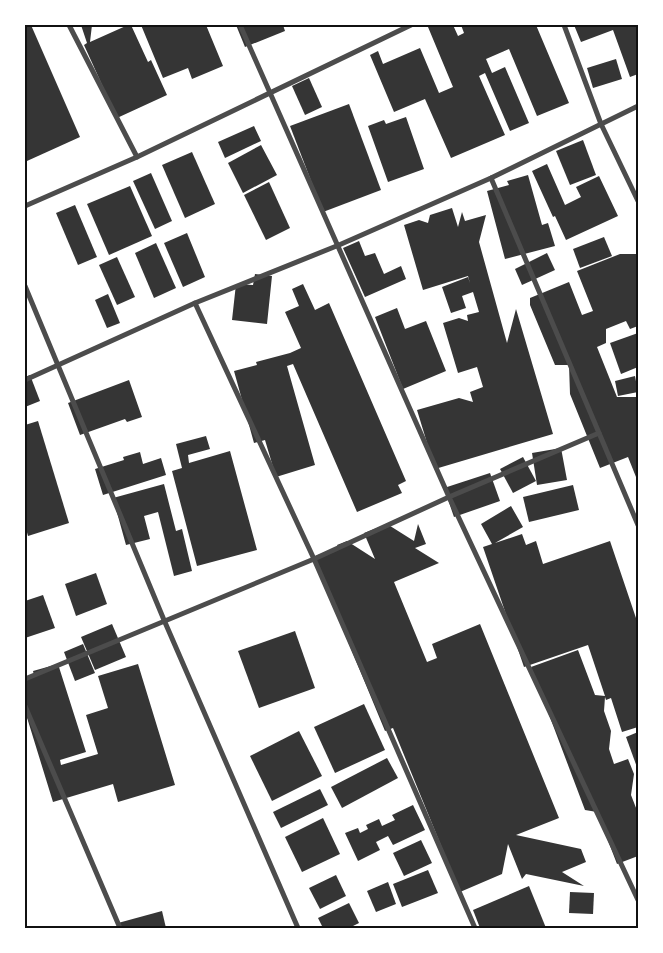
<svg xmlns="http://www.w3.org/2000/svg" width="663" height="953" font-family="'IBM Plex Sans',sans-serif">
	<rect width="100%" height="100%" fill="#fff"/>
	<g fill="#353535">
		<path d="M25 25H31L80 137 27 161 25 156Z"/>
		<path d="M81 25H92L90 42 128 25H131L148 62 151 60 167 95 117 118 84 45 87 43Z"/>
		<path d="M141 25H206L223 66 192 79 188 68 163 78Z"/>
		<path d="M236 25H283L285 31 245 47Z"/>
		<path d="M434 25H453L458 36 464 33 461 25H536L569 103 537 116 509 49 486 59 492 73 505 67 529 123 510 131 485 73 479 76 505 135 451 158 425 99 394 112 370 55 378 51 383 64 420 48 439 93 453 87 428 27Z"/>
		<path d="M574 25H638V74L630 77 613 30 581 42Z"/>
		<path d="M616 59 622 79 593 88 587 68Z"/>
		<path d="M309 78 322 107 305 115 292 86Z"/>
		<path d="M349 104 381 190 323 212 290 126Z"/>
		<path d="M406 117 424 169 388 182 368 126 384 120 386 124Z"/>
		<path d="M254 126 261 141 225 158 218 142Z"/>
		<path d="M583 140 596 175 570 185 556 151Z"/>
		<path d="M261 145 277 175 243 193 228 163Z"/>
		<path d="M192 152 215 204 185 218 162 165Z"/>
		<path d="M547 164 565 205 581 197 576 187 599 176 618 216 566 240 555 216 553 217 532 171Z"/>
		<path d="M151 173 172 221 155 229 133 181Z"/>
		<path d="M528 175 542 225 548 223 555 246 505 259 487 191 509 185 507 181Z"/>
		<path d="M269 182 290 228 266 240 244 195Z"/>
		<path d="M130 186 152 236 109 255 87 204Z"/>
		<path d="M75 205 97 257 78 265 56 213Z"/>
		<path d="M452 208 458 227 462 212 465 221 486 215 479 242 507 343 516 309 553 434 435 469 417 410 459 398 473 402 470 392 483 387 477 367 458 373 443 323 459 318 468 321 467 315 479 312 473 292 462 296 466 308 451 313 442 287 468 277 470 283 468 276 423 290 404 225 419 220 428 223 430 215Z"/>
		<path d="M187 233 205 277 183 287 164 243Z"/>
		<path d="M604 237 612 256 580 268 573 249Z"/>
		<path d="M359 241 365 256 375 253 384 274 401 266 406 279 365 297 343 248Z"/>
		<path d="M156 243 176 288 154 298 135 253Z"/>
		<path d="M547 253 555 270 522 285 515 269Z"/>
		<path d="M620 254H636L638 259V326L630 329 626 321 606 329V343L597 347 617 397H638V482L628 457 600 468 570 394 569 365H555L530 305V298L569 282 582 315 593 311 577 271Z"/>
		<path d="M117 257 135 297 117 305 99 265Z"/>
		<path d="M255 274 272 276 267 324 232 320 236 284 253 285Z"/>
		<path d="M303 284 315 310 329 303 406 481 398 485 402 493 357 512 293 364 287 366 315 465 276 477 265 440 254 443 234 371 257 365 256 362 290 353 301 348 285 312 299 306 292 289Z"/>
		<path d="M108 294 120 323 107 328 95 300Z"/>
		<path d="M397 308 405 329 426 321 446 371 403 389 375 317Z"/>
		<path d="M638 333V367L621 374 610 343Z"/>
		<path d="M30 375 40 401 25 407V377Z"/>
		<path d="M635 376 638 392 618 396 615 381Z"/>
		<path d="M129 380 142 417 127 422 125 419 80 435 68 403Z"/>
		<path d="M38 421 69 523 28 536 25 525V425Z"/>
		<path d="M206 436 210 449 188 455 189 463 230 451 257 550 197 566 172 471 182 468 176 444Z"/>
		<path d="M561 448 567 480 537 485 532 453Z"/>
		<path d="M140 452 143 464 161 458 166 475 103 495 95 469 124 460 123 457Z"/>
		<path d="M523 457 536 481 513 493 500 469Z"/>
		<path d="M490 473 500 501 454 517 444 488Z"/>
		<path d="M164 484 176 531 182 529 192 571 174 576 158 512 144 516 150 539 126 545 113 498Z"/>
		<path d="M573 485 579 510 529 522 523 497Z"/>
		<path d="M511 506 523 527 495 543 522 534 526 545 536 541 543 564 610 541 638 624V727L622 732 611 698 606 700 605 697 604 711 611 731 609 749 614 764 628 759 634 774 631 795 638 813V856L617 864 597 812 585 810 531 667 578 650 595 695 605 696 588 645 524 667 483 547 492 544 481 524Z"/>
		<path d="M387 524 414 541 418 524 426 544 415 548 439 563 394 582 427 662 437 658 432 644 480 624 559 818 516 835 581 849 586 862 562 872 584 886 526 874 522 879 508 844 502 874 460 892 393 728 385 731 313 557 338 547 337 545 347 541 375 559 364 533Z"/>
		<path d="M96 573 107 604 76 616 65 584Z"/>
		<path d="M43 595 55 628 25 638V601Z"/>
		<path d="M112 624 126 657 95 670 81 637Z"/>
		<path d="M295 631 315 688 259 708 238 651Z"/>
		<path d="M83 644 95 673 75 681 64 652Z"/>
		<path d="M58 664 86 752 60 760 61 765 98 754 86 715 108 708 98 676 138 664 175 785 118 802 113 784 53 802 25 711V678L34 675 33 671Z"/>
		<path d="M364 704 385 750 335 773 314 727Z"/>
		<path d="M299 731 322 776 272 801 250 756Z"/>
		<path d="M638 732V770L626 737Z"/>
		<path d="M387 758 398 778 342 808 331 787Z"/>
		<path d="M320 789 328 805 281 828 273 812Z"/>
		<path d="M413 805 425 830 393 845 388 836 376 842 380 850 358 861 345 833 358 828 360 833 368 829 366 825 379 819 382 826 395 820 392 815Z"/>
		<path d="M323 818 340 854 302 872 285 837Z"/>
		<path d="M421 840 432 863 404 876 393 853Z"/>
		<path d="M428 870 438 893 402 907 393 884Z"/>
		<path d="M336 875 346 896 320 909 309 888Z"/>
		<path d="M388 882 396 904 376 912 367 891Z"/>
		<path d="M529 886 546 928H480L473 910Z"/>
		<path d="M570 892 594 893 593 914 569 913Z"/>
		<path d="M349 903 359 923 349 928H323L318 918Z"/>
		<path d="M162 911 166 928H119L118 923Z"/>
	</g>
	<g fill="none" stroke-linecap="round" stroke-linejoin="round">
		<g stroke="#4c4c4c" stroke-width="5">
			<path d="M69 25 137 157"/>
			<path d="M240 25 449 497 638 900"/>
			<path d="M564 25 601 124 638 201"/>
			<path d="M491 178 638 525"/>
			<path d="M25 206 137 157 411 25"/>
			<path d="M25 286 164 620 298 928"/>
			<path d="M195 303 314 559 475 928"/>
			<path d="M25 380 195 303 339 245 491 178 638 106"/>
			<path d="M25 679 314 559 449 497 599 433"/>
			<path d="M25 706 120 928"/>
		</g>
	</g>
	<rect width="663" height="953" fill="none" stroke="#ffffff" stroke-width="52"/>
	<rect x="26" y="26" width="611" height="901" fill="none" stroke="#111" stroke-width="2"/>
</svg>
